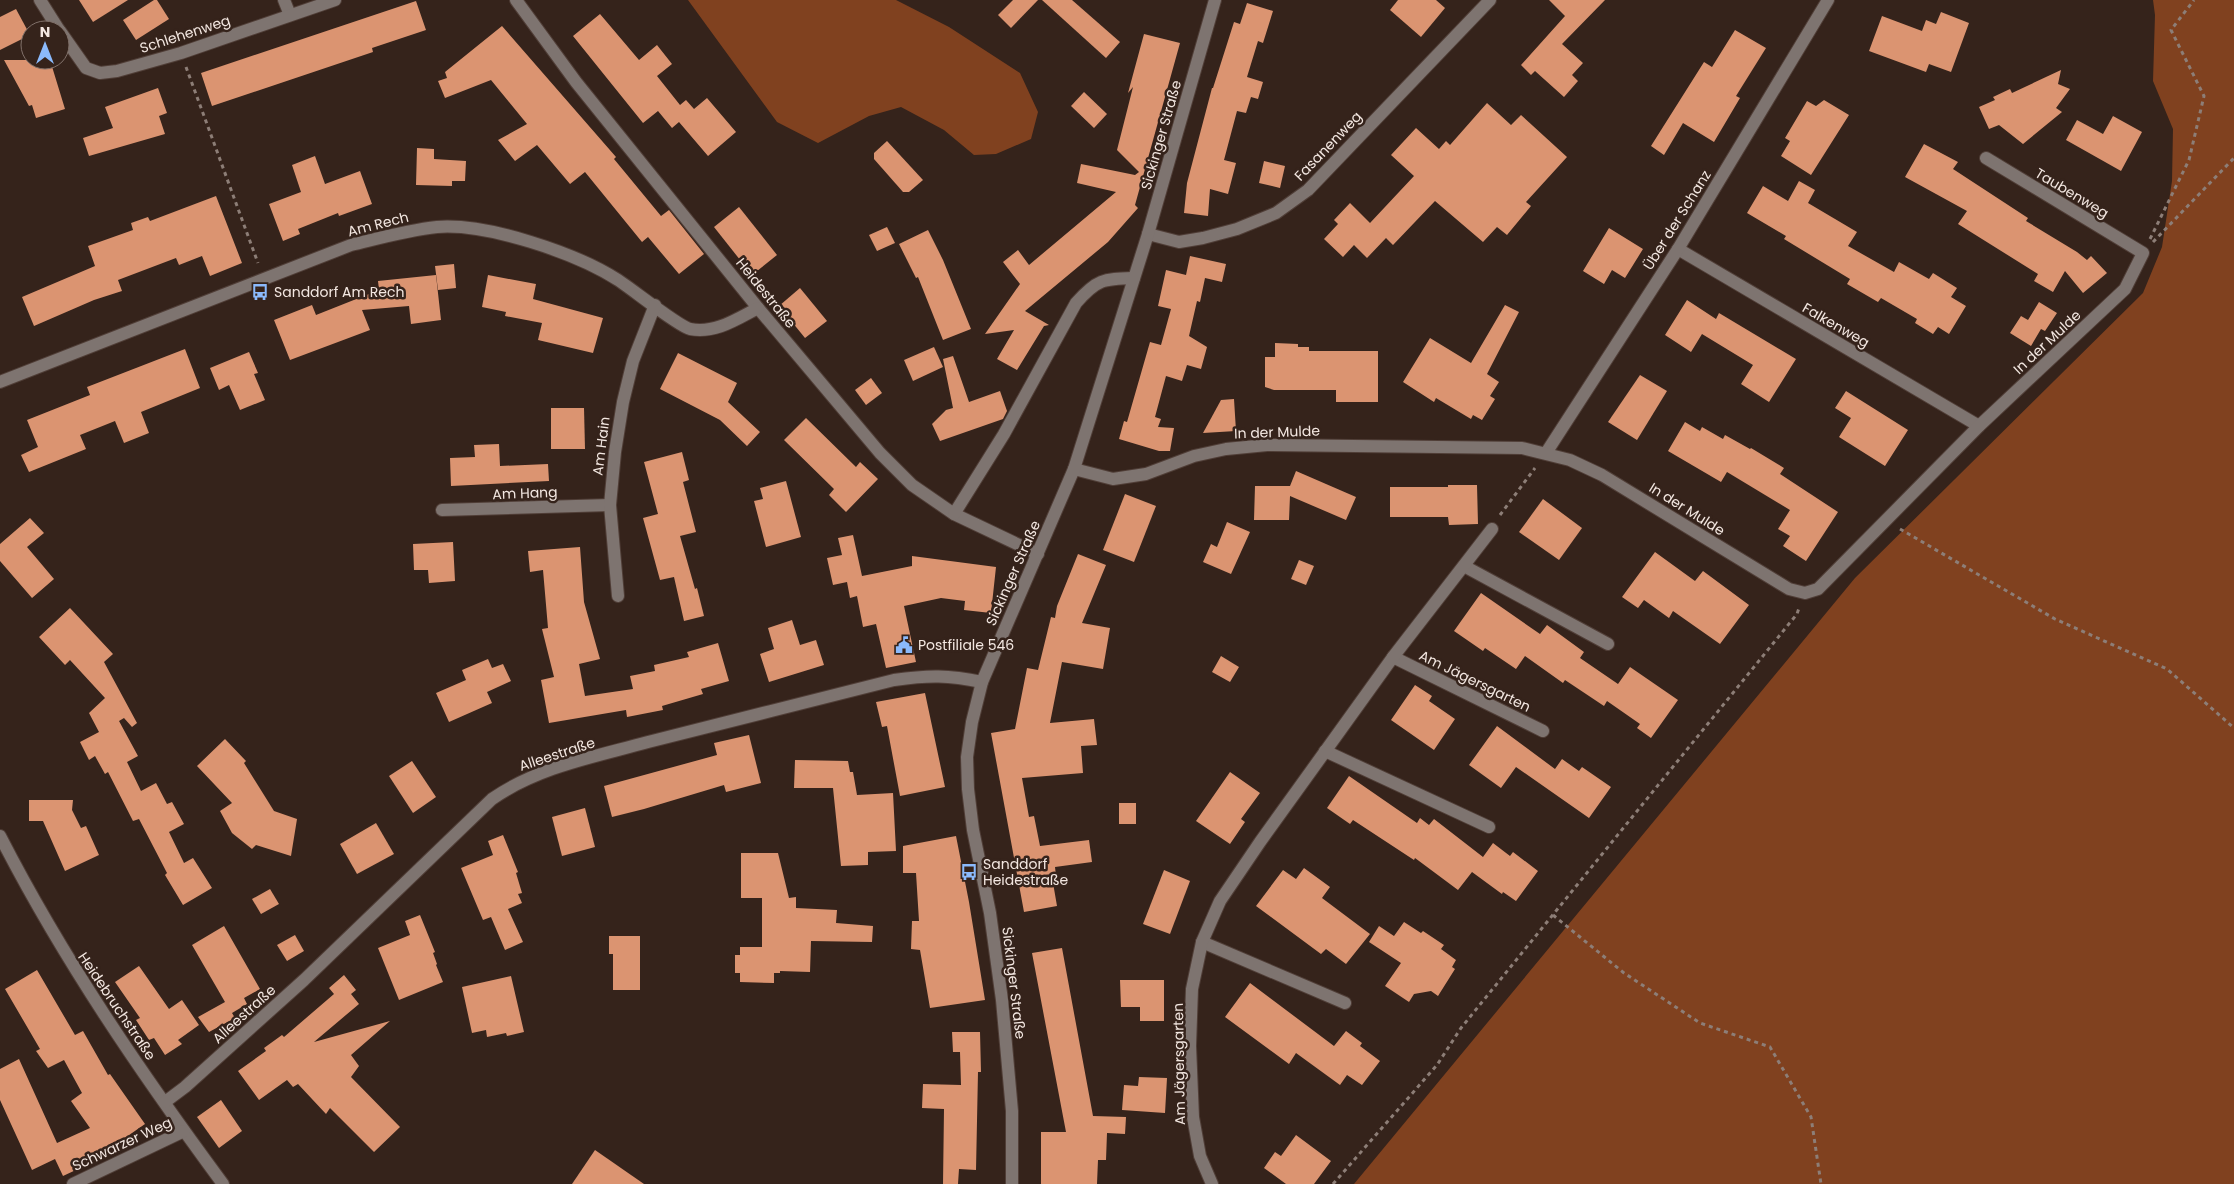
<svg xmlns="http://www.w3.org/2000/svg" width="2234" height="1184" font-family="Poppins,sans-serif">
	<rect width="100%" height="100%" fill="#35231b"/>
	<g fill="#80411f">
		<path d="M688 0H896L949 27 1020 73 1038 112 1031 139 996 154 974 155 944 130 901 107 869 116 818 143 777 122Z"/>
		<path d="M2153 0H2234V1184H1354L1855 578 2143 293 2162 247 2172 181 2173 129 2153 81 2155 15Z"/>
	</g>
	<g fill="#db9471">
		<path d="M79 0H128L93 22Z"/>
		<path d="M154 0H157L169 19 136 40 123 20Z"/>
		<path d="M1013 0H1038L1011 28 998 15Z"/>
		<path d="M1042 0H1072L1120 42 1106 58Z"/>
		<path d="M1398 0H1436L1445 8 1421 37 1390 10Z"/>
		<path d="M1549 0H1605L1562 44 1583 63 1572 75 1578 81 1564 97 1535 71 1531 75 1521 65 1565 16Z"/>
		<path d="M416 1 426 30 372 48 373 52 212 106 201 73Z"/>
		<path d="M1247 3 1273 11 1263 43 1258 41 1247 77 1263 82 1258 99 1251 97 1246 113 1237 111 1224 160 1236 163 1228 194 1210 189 1208 216 1184 213 1187 183 1212 88H1213L1234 22 1240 24Z"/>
		<path d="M16 9 30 35 0 50V17Z"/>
		<path d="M1941 12 1969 23 1951 72 1929 64 1926 72 1869 51 1882 16 1922 31 1926 20 1936 24Z"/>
		<path d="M600 14 639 60 657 45 672 64 657 76 680 105 686 100 694 109 707 98 736 132 708 156 679 122 672 128 658 111 643 123 573 36Z"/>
		<path d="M502 26 616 157 614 159 661 216 669 210 704 254 679 274 648 237 642 242 585 172 570 184 537 145 515 161 498 140 527 124 491 80 445 98 438 81 447 78 445 72Z"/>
		<path d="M1735 30 1766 48 1736 96 1740 98 1714 142 1683 123 1664 155 1651 146 1704 62 1712 67Z"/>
		<path d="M1144 34 1180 43 1135 205 1138 208 1108 242 1025 311 1049 325 1044 326 1017 370 997 359 1014 330 985 334 1020 284 1003 262 1018 250 1029 265 1116 192 1077 183 1081 164 1135 175 1139 172 1117 150 1133 87 1128 93Z"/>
		<path d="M4 60H50L65 109 36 118 32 105 29 106Z"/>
		<path d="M2061 70 2058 84 2070 89 2056 108 2062 112 2023 144 1999 125 1989 129 1979 107 1995 100 1993 97 2010 89 2012 93Z"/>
		<path d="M158 88 167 113 159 116 165 134 89 156 83 138 113 128 105 107Z"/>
		<path d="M1084 92 1107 114 1094 128 1071 106Z"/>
		<path d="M1824 100 1849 115 1811 175 1781 156 1790 141 1785 138 1807 101 1816 106Z"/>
		<path d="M1487 103 1511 125 1521 115 1567 157 1526 202 1531 206 1507 235 1497 227 1483 242 1435 201 1393 245 1386 238 1367 258 1354 245 1343 257 1324 239 1338 224 1334 220 1350 203 1370 223 1414 176 1391 155 1416 128 1439 149 1446 141 1450 145Z"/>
		<path d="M2113 116 2142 132 2121 171 2066 140 2077 120 2103 134Z"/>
		<path d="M887 141 923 180 909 192H903L874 159V153Z"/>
		<path d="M1924 144 1958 162 1953 169 2028 218 2026 221 2077 252 2087 260 2091 256 2107 273 2083 293 2065 271 2053 292 2034 281 2038 274 1958 224 1967 211 1905 177Z"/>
		<path d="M417 148 434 149V159L466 161 465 181H452V186L416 185Z"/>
		<path d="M315 156 325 184 360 171 372 204 339 216 338 213 298 229 300 234 283 241 269 204 301 192 292 165Z"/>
		<path d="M1264 161 1285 166 1280 188 1259 183Z"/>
		<path d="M1799 181 1815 190 1808 203 1857 232 1848 246 1894 272 1899 262 1929 279 1933 273 1957 288 1951 297 1966 306 1949 334 1938 327 1933 334 1915 323 1917 319 1881 298 1878 302 1847 284 1850 279 1784 239 1786 236 1747 213 1763 186 1788 201Z"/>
		<path d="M216 196 242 263 210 276 202 256 179 265 176 258 118 280 122 291 94 300 34 326 22 297 95 266 88 246 133 230 131 223 148 217 150 221Z"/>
		<path d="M739 207 777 255 752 275 714 227Z"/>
		<path d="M887 227 895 243 877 251 869 235Z"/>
		<path d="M1609 228 1643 249 1625 278 1612 270 1604 284 1583 271Z"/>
		<path d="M928 230 943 260 971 329 943 340 918 277 916 278 899 244Z"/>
		<path d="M1190 256 1226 264 1222 282 1205 278 1200 302 1197 301 1189 336 1207 347 1201 369 1187 365 1182 381 1166 376 1155 417 1161 419 1158 427 1174 428 1170 451H1159L1119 439 1124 421 1127 422 1150 342 1161 345 1171 309 1158 306 1166 270 1186 275Z"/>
		<path d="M454 264 456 288 438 290 435 266Z"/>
		<path d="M436 275 441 320 411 324 409 306 362 310 370 330 290 360 274 320 312 305 316 315 379 290 378 281Z"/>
		<path d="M488 275 536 284 533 299 603 318 593 353 538 340 542 323 505 316 506 312 482 307Z"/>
		<path d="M800 288 827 321 805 338 779 306Z"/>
		<path d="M1687 300 1716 319 1719 313 1796 359 1769 402 1741 384 1753 365 1702 334 1691 352 1665 335Z"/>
		<path d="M2039 302 2057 313 2045 331 2041 329 2031 346 2010 333 2021 316 2028 320Z"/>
		<path d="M1505 305 1519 312 1487 374 1499 382 1490 396 1495 399 1482 420 1473 415 1471 419 1436 398 1434 402 1403 382 1430 338 1471 363Z"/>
		<path d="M1275 343 1298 344V347H1309V351H1378V402H1336V390H1274L1265 387V357H1275Z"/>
		<path d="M934 347 943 367 913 381 904 360Z"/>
		<path d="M185 349 200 388 141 412 149 433 124 443 115 421 80 435 86 449 29 472 21 455 38 447 27 420 90 395 87 387Z"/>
		<path d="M249 352 258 373 254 374 265 400 240 410 229 385 219 390 210 368Z"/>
		<path d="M678 353 737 383 728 402 760 432 747 446 720 420 660 389Z"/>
		<path d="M953 356 969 402 1000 391 1007 411 1003 419 940 441 932 424 946 410 953 408 943 359Z"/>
		<path d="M1640 375 1667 391 1637 440 1608 422Z"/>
		<path d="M871 378 882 393 866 405 855 390Z"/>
		<path d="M1846 391 1908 430 1885 466 1839 437 1851 418 1835 408Z"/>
		<path d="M1234 399 1236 431 1203 433 1221 400Z"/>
		<path d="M551 408H584L585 449H551Z"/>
		<path d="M806 418 856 467 860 462 878 479 846 512 829 495 834 489 784 440Z"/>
		<path d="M1685 422 1700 431 1702 427 1723 439 1725 435 1750 449 1751 448 1784 468 1780 474 1838 512 1806 561 1783 546 1790 536 1778 529 1790 510 1727 472 1721 482 1668 451Z"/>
		<path d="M499 444 500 466 548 464 549 481 451 486 450 458 475 457 474 445Z"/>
		<path d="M682 452 689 480 683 482 696 532 680 536 695 589 697 588 704 616 684 621 674 577 660 580 643 518 658 514 644 462Z"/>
		<path d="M1296 471 1356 497 1346 520 1290 496 1289 520H1254L1255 486H1290Z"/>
		<path d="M786 481 801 537 766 547 754 501 763 499 760 488Z"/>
		<path d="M1448 485H1477L1478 524 1449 525 1448 517H1390V487H1448Z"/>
		<path d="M1125 494 1156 506 1134 562 1103 550Z"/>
		<path d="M1543 499 1582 528 1559 560 1519 532Z"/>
		<path d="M30 518 44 533 27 547 54 579 32 598 0 561V544Z"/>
		<path d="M1227 522 1250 532 1231 574 1203 562 1211 544 1217 547Z"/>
		<path d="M853 535 862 576 912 566V556L996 567 991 613 964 610 965 601 941 598 904 606 916 662 886 668 876 624 863 627 857 596 850 598 847 582 833 585 827 558 842 555 838 538Z"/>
		<path d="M453 542 455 581 429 583 428 570H414L413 544Z"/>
		<path d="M580 547 584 602 600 659 579 664 585 696 633 689 630 676 655 671 654 665 689 657 687 652 718 643 729 681 701 689 703 694 662 706 663 710 627 717 626 710 549 723 541 680 554 677 542 629 548 628 543 570 530 572 528 551Z"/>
		<path d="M1655 552 1695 581 1703 571 1749 605 1720 644 1673 611 1669 618 1644 600 1638 608 1622 597Z"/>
		<path d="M1078 554 1106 565 1082 623 1110 628 1103 669 1062 662 1050 723 1094 719 1097 745 1081 746 1083 773 1022 778 1029 817 1034 816 1040 846 1089 840 1092 862 1055 867 1056 876 1052 877 1057 906 1024 912 991 733 1015 729 1027 668 1038 670 1051 617 1055 618 1057 606Z"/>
		<path d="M1299 560 1314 566 1306 585 1291 579Z"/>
		<path d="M1481 593 1540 634 1547 625 1584 652 1580 658 1618 684 1630 667 1678 700 1651 738 1637 728 1640 724 1607 701 1604 706 1565 680 1563 683 1525 656 1516 669 1485 648 1483 651 1454 631Z"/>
		<path d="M70 608 113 654 104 662 137 723 132 727 124 718 119 721 138 756 127 762 141 791 156 783 167 804 172 802 184 824 169 832 184 863 193 858 212 888 183 905 165 875 167 873 139 819 133 821 108 772 105 774 95 756 89 760 80 742 99 732 89 713 105 698 70 660 65 665 39 637Z"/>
		<path d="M792 620 800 645 816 640 824 665 769 682 760 654 774 649 768 628Z"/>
		<path d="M1221 656 1239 667 1230 682 1212 672Z"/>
		<path d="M488 659 492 668 503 664 511 681 487 692 492 703 449 722 436 693 466 680 462 670Z"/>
		<path d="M1415 685 1432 696 1429 701 1455 719 1434 750 1391 720Z"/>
		<path d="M925 693 945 787 900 796 887 726 882 727 876 702Z"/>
		<path d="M1497 726 1555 769 1562 759 1579 771 1582 767 1611 787 1589 818 1516 767 1501 788 1469 765Z"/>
		<path d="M749 735 761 783 726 792 724 785 644 809 612 817 604 786 717 755 714 743Z"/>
		<path d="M225 739 246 761 244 763 274 811 297 819 291 856 256 845 252 849 232 833 220 811 232 803 197 766Z"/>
		<path d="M795 760 848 761 850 772H853L857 795 893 793 896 851 868 852V865L841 866 833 788H794Z"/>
		<path d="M412 761 436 797 413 813 389 776Z"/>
		<path d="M1230 772 1260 793 1241 819 1245 822 1230 844 1196 821Z"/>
		<path d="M1349 776 1417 823 1420 818 1429 825 1434 819 1483 857 1493 843 1510 856 1513 852 1538 871 1516 901 1503 892 1502 894 1472 872 1458 890 1415 858 1414 860 1353 820 1350 824 1327 808Z"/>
		<path d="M29 800H73L72 810 81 828 86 826 99 855 65 871 43 821H29Z"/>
		<rect x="1119" y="803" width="17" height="21"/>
		<path d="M585 808 595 847 562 856 552 817Z"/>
		<path d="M376 823 394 854 357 874 340 844Z"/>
		<path d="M503 835 518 872 516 873 522 893 518 894 522 903 508 909 523 942 505 950 491 917 483 920 461 868 493 855 488 841Z"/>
		<path d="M956 836 969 902 985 1000 930 1008 920 950 911 949 912 921H919L916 873H903V846Z"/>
		<path d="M741 853H778L789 898 796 897V908L837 910 836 923 873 926 872 942 811 941 810 972 780 971V973H774V983L740 982V973H735V955H740V947H762V898H741Z"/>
		<path d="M1304 868 1330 887 1322 898 1370 934 1346 964 1326 949 1321 954 1256 906 1283 870 1296 879Z"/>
		<path d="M1164 870 1190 881 1170 934 1143 924Z"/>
		<path d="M270 889 279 904 261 914 252 899Z"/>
		<path d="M420 915 435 952 433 953 437 964 436 965 443 982 399 1000 378 948 410 935 405 921Z"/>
		<path d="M1404 922 1421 933 1423 931 1444 945 1441 949 1456 960 1452 967 1455 969 1438 996 1431 991 1414 994 1409 1002 1385 986 1401 963 1369 942 1379 926 1394 936Z"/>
		<path d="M224 926 260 989 244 998 247 1004 232 1013 235 1018 209 1032 198 1017 225 1002 192 945Z"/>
		<path d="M295 935 304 951 287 961 277 945Z"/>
		<path d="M609 936H640V990H613V954H609Z"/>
		<path d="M1062 948 1093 1116 1126 1117 1125 1134 1107 1133 1106 1160H1098L1097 1184H1041V1132H1066L1032 953Z"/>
		<path d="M139 966 169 1009 182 1000 199 1025 178 1040 182 1044 165 1055 154 1038 149 1040 136 1020 140 1018 115 982Z"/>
		<path d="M37 970 75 1035 83 1031 108 1075 110 1074 145 1124 106 1151 108 1155 63 1176 55 1159 32 1170 0 1100V1069L19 1059 57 1143 90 1128 71 1101 82 1093 64 1060 48 1068 36 1051 40 1049 5 989Z"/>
		<path d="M344 975 356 990 351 994 359 1004 314 1042 390 1021 351 1055 359 1066 351 1077 400 1127 374 1152 330 1108 326 1114 298 1084 293 1087 287 1080 259 1100 238 1071 266 1051 264 1048 282 1035 284 1037 334 994 329 988Z"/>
		<path d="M511 976 524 1032 507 1036 506 1033 487 1037 486 1030 472 1033 462 987Z"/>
		<path d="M1120 980H1164V1021H1140V1007H1121Z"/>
		<path d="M1250 983 1334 1046 1346 1031 1362 1043 1360 1046 1380 1061 1362 1085 1347 1075 1340 1085 1296 1053 1289 1064 1225 1017Z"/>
		<path d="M952 1032H980L981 1072H978L976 1170 959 1169 958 1184H943L944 1109 922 1108 923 1084 961 1085 960 1052H953Z"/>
		<path d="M1139 1077 1167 1078 1165 1113 1122 1110 1124 1085 1138 1086Z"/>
		<path d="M221 1100 242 1131 219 1148 197 1117Z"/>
		<path d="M1296 1135 1331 1161 1314 1184H1286L1264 1168 1275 1152 1281 1156Z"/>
		<path d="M595 1150 644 1184H572Z"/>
	</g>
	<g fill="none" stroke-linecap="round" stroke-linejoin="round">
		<g stroke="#503e37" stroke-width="14">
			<g id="minor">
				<path d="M40 0 59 30"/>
				<path d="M284 0 290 15"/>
				<path d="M516 0 576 82 758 308 880 453 912 485 954 514 1038 554"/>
				<path d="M60 31 86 68 100 73 117 71 181 53 335 0"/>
				<path d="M1148 234 1179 242 1203 238 1237 229 1276 213 1308 190 1490 0"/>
				<path d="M1678 249 1979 426"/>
				<path d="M0 382 351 245C380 238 408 230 437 227 487 223 576 253 618 280 632 289 678 326 690 329 715 334 737 319 758 308"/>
				<path d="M1546 453 1678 249 1828 0"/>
				<path d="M1074 469 1113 479 1146 474 1194 456 1226 449 1267 445 1522 448 1570 460 1602 475 1789 589 1805 593 1818 589 1979 426 2125 289 2143 253 1986 158"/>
				<path d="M442 510 610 505"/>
				<path d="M954 514 1004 434 1076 303C1097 279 1103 279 1134 278"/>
				<path d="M1464 566 1608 644"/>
				<path d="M618 596 610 505 615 452 623 402 633 361 655 305"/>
				<path d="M1393 657 1543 731"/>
				<path d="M1325 751 1489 827"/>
				<path d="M0 836C63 959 141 1073 223 1184"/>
				<path d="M1202 942 1345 1003"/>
				<path d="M165 1102 185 1087 304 980 492 799C538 767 594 757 648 742 730 721 812 701 894 680 929 675 948 675 982 682"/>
				<path d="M73 1184 184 1131"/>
				<path d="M1012 1184V1111L1002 1000 990 913 973 830 968 789 967 757 972 722 982 682 1074 469 1148 234 1215 0"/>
				<path d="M1212 1184 1200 1156 1193 1117 1190 1046 1192 989 1202 942 1220 901 1260 842 1393 657 1492 529"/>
			</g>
		</g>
		<g stroke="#8d7e77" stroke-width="3" stroke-dasharray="4 4" stroke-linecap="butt">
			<path d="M186 67 258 263"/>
			<path d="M2150 239 2189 160 2204 96 2171 30 2194 0"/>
			<path d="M2153 242 2234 158"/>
			<path d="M1500 515 1535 468"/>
			<path d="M1900 529 2055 619 2167 669 2234 728"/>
			<path d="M1553 915 1624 973 1700 1023 1770 1047 1811 1117 1821 1184"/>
			<path d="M1333 1184 1437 1065 1461 1028 1797 614 1799 608"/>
		</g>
		<use href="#minor" stroke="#7e7470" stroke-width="12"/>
	</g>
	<defs>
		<g id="bus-bare" transform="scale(1.35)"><path d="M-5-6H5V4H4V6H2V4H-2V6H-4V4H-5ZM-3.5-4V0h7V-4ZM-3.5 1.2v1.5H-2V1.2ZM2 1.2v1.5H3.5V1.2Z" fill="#8bbafc" stroke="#35231b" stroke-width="2.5" paint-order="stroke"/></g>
		<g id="civic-bare" transform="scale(1.35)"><path d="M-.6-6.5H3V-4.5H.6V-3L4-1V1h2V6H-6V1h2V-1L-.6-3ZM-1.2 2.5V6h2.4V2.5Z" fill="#8bbafc" stroke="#35231b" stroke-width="2.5" paint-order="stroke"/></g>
	</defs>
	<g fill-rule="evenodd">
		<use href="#bus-bare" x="260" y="292"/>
		<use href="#civic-bare" x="904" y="645"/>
		<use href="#bus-bare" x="969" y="872"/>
	</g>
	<g text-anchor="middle" stroke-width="5" stroke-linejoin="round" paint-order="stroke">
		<g font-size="14" fill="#f3e7e1" stroke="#35231b">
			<text transform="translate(185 34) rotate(-18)" y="5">Schlehenweg</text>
			<text transform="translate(1161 135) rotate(-74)" y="5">Sickinger Straße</text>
			<text transform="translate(1328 146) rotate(-46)" y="5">Fasanenweg</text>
			<text transform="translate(2072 193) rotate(31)" y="5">Taubenweg</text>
			<text transform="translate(1677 220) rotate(-58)" y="5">Über der Schanz</text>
			<text transform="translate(378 224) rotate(-14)" y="5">Am Rech</text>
			<text transform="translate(766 293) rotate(51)" y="5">Heidestraße</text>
			<text transform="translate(1836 325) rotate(30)" y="5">Falkenweg</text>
			<text transform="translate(2047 342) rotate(-43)" y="5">In der Mulde</text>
			<text transform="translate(1277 432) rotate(-2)" y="5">In der Mulde</text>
			<text transform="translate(601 446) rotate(-83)" y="5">Am Hain</text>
			<text transform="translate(525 493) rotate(-2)" y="5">Am Hang</text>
			<text transform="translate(1687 509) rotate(32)" y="5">In der Mulde</text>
			<text transform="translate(1013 573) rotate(-66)" y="5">Sickinger Straße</text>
			<text transform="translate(1475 681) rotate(26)" y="5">Am Jägersgarten</text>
			<text transform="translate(557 754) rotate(-18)" y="5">Alleestraße</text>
			<text transform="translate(1014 983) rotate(83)" y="5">Sickinger Straße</text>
			<text transform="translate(117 1006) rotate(56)" y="5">Heidebruchstraße</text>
			<text transform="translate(244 1014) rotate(-42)" y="5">Alleestraße</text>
			<text transform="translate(1179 1064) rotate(-91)" y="5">Am Jägersgarten</text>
			<text transform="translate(122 1144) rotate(-25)" y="5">Schwarzer Weg</text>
		</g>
		<g font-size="14" fill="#f3e7e1" stroke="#35231b" text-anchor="start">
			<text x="274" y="297">Sanddorf Am Rech</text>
			<text x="918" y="650">Postfiliale 546</text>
			<text x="983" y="869">Sanddorf<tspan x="983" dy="16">Heidestraße</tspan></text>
		</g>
	</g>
	<g transform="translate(45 45)"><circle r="24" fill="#35231b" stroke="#81716a"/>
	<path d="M0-4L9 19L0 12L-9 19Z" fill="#8bbafc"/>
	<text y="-8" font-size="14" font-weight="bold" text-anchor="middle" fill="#f3e7e1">N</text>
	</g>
</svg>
